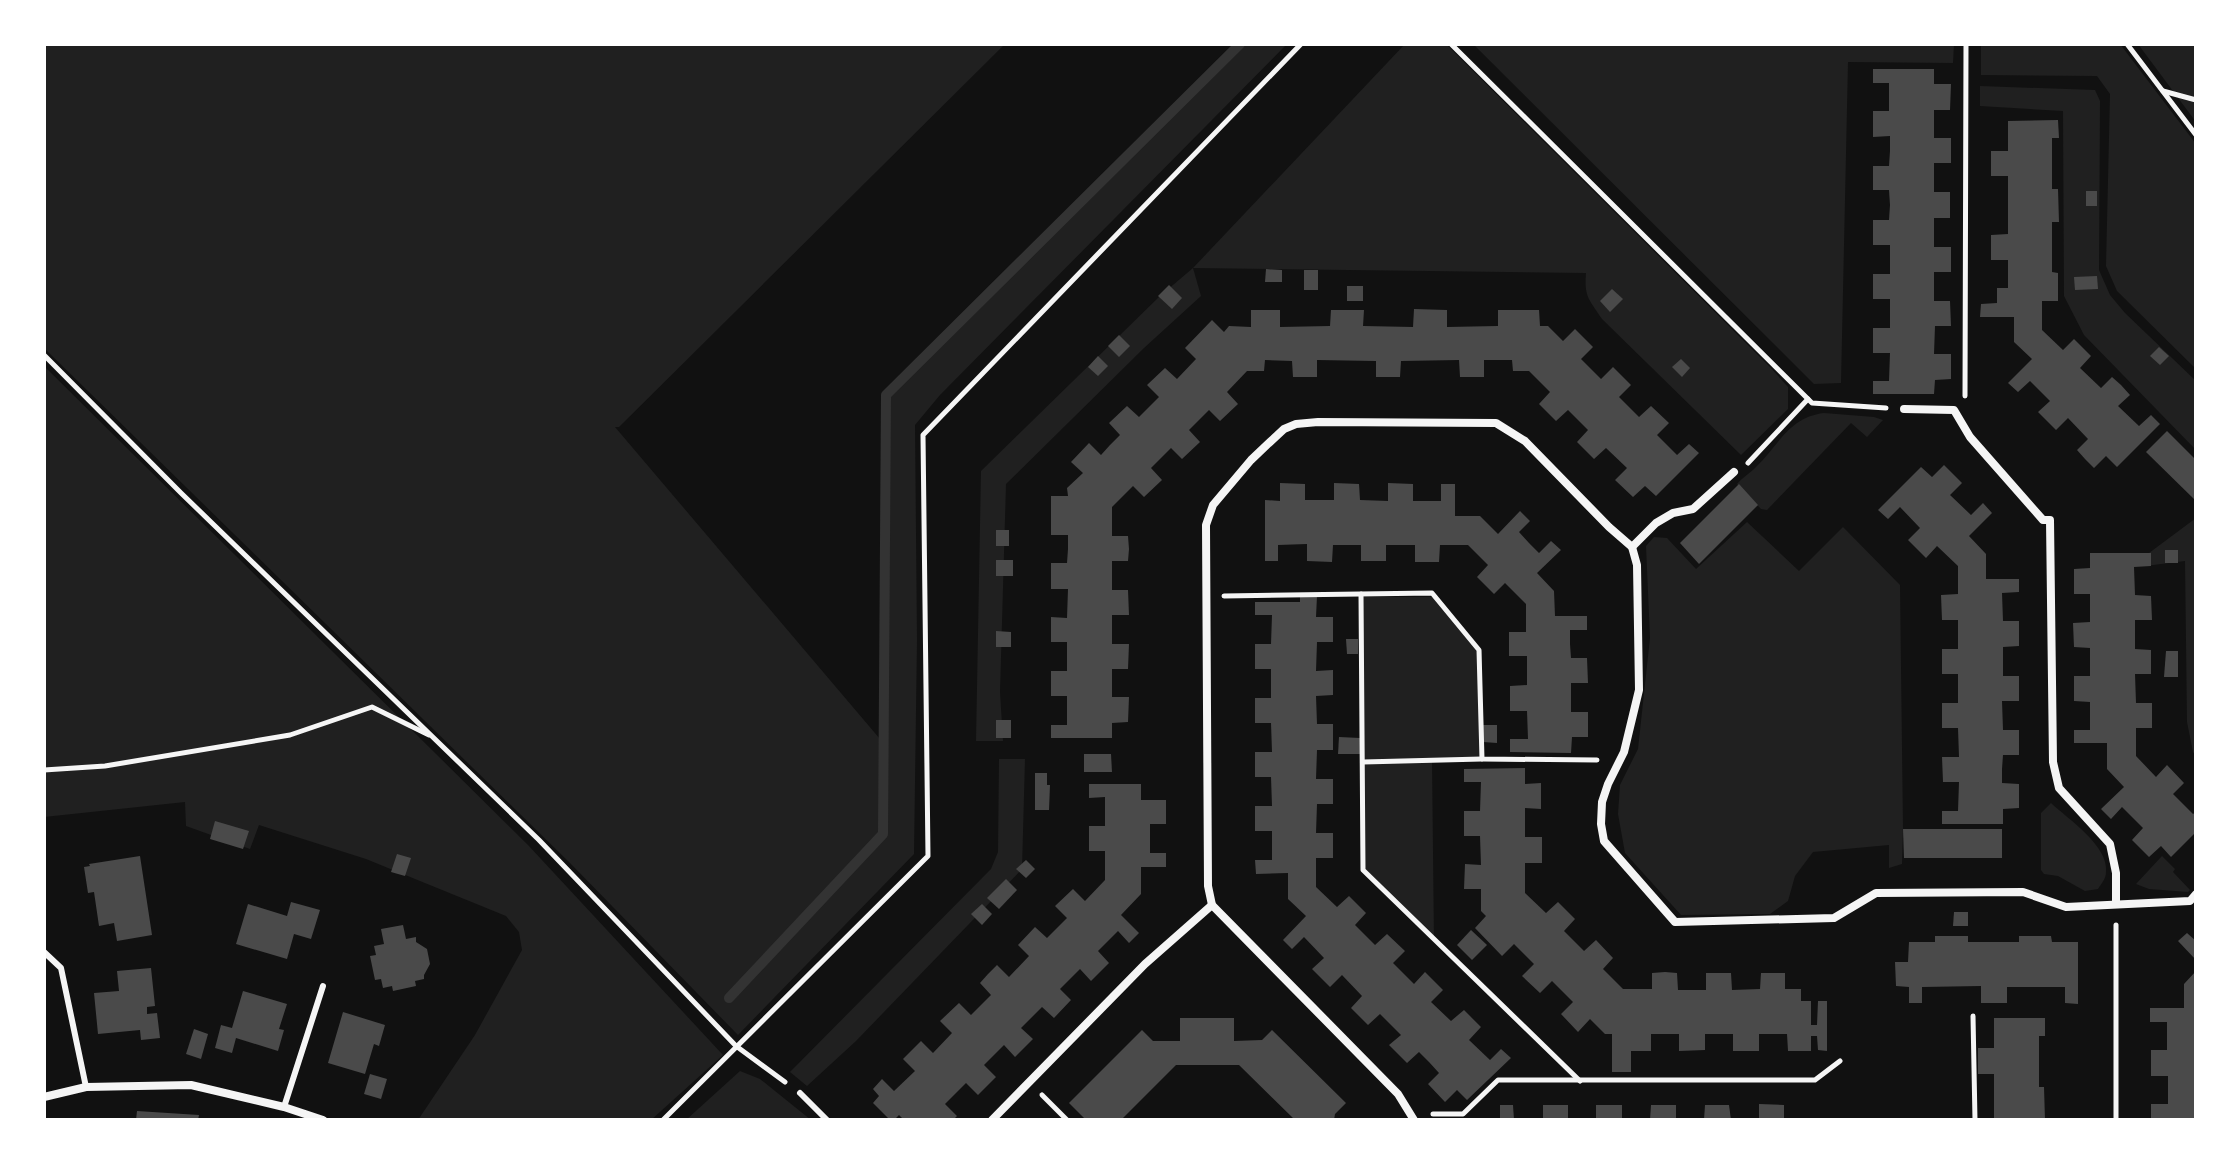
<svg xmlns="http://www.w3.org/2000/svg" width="2240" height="1164" font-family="Commissioner,sans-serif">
	<rect width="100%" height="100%" fill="#111"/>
	<g fill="#202020">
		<path d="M44 44H1005L619 427H615L880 739 881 453 883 395 1237 44H1287L940 395 915 425 917 640 914 854 738 1035 570 863 44 348Z"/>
		<path d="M1405 44H1446L1770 367 1788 387V409L1741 455 1602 319C1589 299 1584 297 1586 273L1193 268 1201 296 1144 348 1006 484 1000 692 1003 741H976L981 471 1160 296 1193 268Z"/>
		<path d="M1473 44H1954L1953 63 1848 62 1841 383 1814 384Z"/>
		<path d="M1981 44H2120L2196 144V369L2117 291 2106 266 2110 94 2097 76 1981 75Z"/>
		<path d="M2138 44H2196V122Z"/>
		<path d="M1980 86 2095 90 2100 101 2099 270 2110 295 2125 313 2196 381V450L2084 335 2064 296 2063 111 1980 106Z"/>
		<path d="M44 366 528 845 723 1055 651 1120H418L475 1035 522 950 519 932 506 916 366 859 259 825 250 849 186 826 185 802 44 817Z"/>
		<path d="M1824 413 1874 417 1883 420 1867 437 1851 423 1767 510 1761 509 1737 484C1743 477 1750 473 1756 467 1779 445 1789 417 1824 413Z"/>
		<path d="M2196 518V756L2193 752 2187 722 2185 561 2145 566 2141 559Z"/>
		<path d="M1747 522 1799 571 1843 527 1900 585 1903 828 1902 864 1889 868V845L1813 852 1795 876 1788 901 1770 914 1681 915 1625 853 1618 814 1620 785 1638 749 1650 638 1646 546 1654 537 1667 538 1696 569Z"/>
		<path d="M1359 597H1435L1482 651V757L1432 760 1434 941 1363 870Z"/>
		<path d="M999 759H1025L1022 869 856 1041 807 1086 790 1072 991 869 998 852Z"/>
		<path d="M2051 803C2068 819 2109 846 2106 872 2106 879 2101 884 2098 889L2085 891 2058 876 2044 874 2041 870V813Z"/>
		<path d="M2162 856 2175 869 2173 872 2190 890 2188 892 2149 889 2136 884Z"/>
		<path d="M740 1071 760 1079 811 1120H686Z"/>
	</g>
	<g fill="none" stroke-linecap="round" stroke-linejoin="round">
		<path stroke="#333" stroke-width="10" d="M729 998 883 834 886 395 1240 44"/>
	</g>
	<g fill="#4a4a4a">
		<path d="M1873 69H1934V84H1951L1950 110H1934V138H1951V163H1934V192H1950V218H1934V247H1951V272H1934V301H1950L1951 326H1935L1934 354H1951V379L1935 380 1934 394H1873V381H1889L1890 353H1873V328H1890V299H1873V274H1890V245H1873V220H1889L1890 205 1889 190H1873V166H1889L1890 151V136L1873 137V111H1889V83H1873Z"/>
		<path d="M2058 120 2059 138H2052V189H2058L2059 222H2052V272L2058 273V301H2042V330L2063 350 2074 339 2091 356 2080 368 2101 388 2112 377 2121 385 2130 395 2118 406 2139 426 2151 415 2160 424 2117 467 2106 456 2094 468 2085 459 2077 450 2088 439 2068 418 2056 430 2038 412 2050 401 2030 381 2018 392 2008 383 2032 359 2014 342V317H1980L1981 304 1997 303V288H2008V260H1991V235L2008 234V176H1991V151H2008V121Z"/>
		<rect x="2086" y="191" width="11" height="15"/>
		<path d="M1266 269 1282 270V282H1265Z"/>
		<rect x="1304" y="270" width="14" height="20"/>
		<path d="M2097 276 2098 289 2075 290 2074 277Z"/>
		<path d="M1169 285 1182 298 1172 309 1158 296Z"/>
		<rect x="1347" y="286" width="16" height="15"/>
		<path d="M1612 289 1623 299 1610 312 1600 301Z"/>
		<path d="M1414 309 1447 310V327L1498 326V310H1539L1540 326H1548L1563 341 1575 329 1593 347 1581 359 1601 379 1613 367 1631 385 1619 397 1639 417 1651 406 1669 423 1657 435 1677 455 1689 444 1699 453 1656 496 1645 486 1633 497 1615 480 1627 468 1606 448 1594 459 1577 442 1588 430 1568 410 1556 421 1539 404 1550 392 1529 371H1513L1512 360H1484V377H1460L1459 360 1401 361 1400 377H1376V361L1317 360V377H1293L1292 361 1265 360 1264 371H1247L1227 392 1238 404 1220 421 1209 410 1189 430 1200 442 1182 459 1171 448 1151 468 1162 480 1144 497 1133 486 1112 507V536H1128L1129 549 1128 561H1112V590H1128L1129 615H1112V644H1129L1128 669H1112V697H1129L1128 722 1112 723V738H1051V725H1067V696H1051V671H1067V642H1051V617L1067 618 1068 589H1051V563H1067L1068 549V535H1051V496H1068L1067 488 1083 473 1071 462 1089 443 1101 455 1110 445 1120 435 1109 423 1127 406 1139 417 1159 397 1147 385 1165 368 1177 379 1196 359 1185 348 1212 320 1224 332 1229 326 1251 327V310H1280V327L1330 326 1331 310H1364L1363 326 1413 327Z"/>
		<path d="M1119 335 1130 346 1119 357 1108 346Z"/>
		<path d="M2159 347 2169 356 2160 365 2150 356Z"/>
		<path d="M1098 356 1108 366 1098 376 1088 367Z"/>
		<path d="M1681 359 1690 368 1682 377 1672 367Z"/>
		<path d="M2167 431 2196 460V501L2146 452Z"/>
		<path d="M1944 465 1962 483 1950 495 1971 515 1983 503 1992 513 1969 536 1986 554V579H2019V592L2002 593 2003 621H2019V646L2003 647V676H2019V701H2002L2003 730H2019V755H2003L2002 769V783L2019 784V808L2003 809V824H1942V811H1958L1959 782H1943L1942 757H1959L1958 728H1942V703H1958V674H1942V649H1958V620H1942L1941 595 1958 594V566L1937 546 1926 558 1908 540 1920 528 1900 507 1888 519 1878 510 1921 467 1932 477Z"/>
		<path d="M1280 483 1305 484V500H1334V483L1359 484 1360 500 1388 501V483L1413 484V501H1441V484H1455V516H1480L1498 534 1520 511 1530 521 1519 532 1529 543 1539 553 1551 541 1561 550 1537 573 1554 591 1555 616H1587V630H1570V644L1571 658H1587L1588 683H1571V712H1588V737H1572L1571 753 1510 752V739H1528L1527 711H1510V686L1527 685V656H1509V632H1526V604L1505 583 1494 594 1477 577 1488 565 1468 545H1440L1439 562H1415V545H1386V561H1361V545H1333L1332 562 1307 561V544L1278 545V561H1265V500L1280 501Z"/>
		<path d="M1739 484 1758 505 1699 564 1680 543Z"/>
		<rect x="996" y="530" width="13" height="16"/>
		<rect x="2165" y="550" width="13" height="13"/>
		<path d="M2090 553H2151V566L2134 567 2135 595 2151 596 2152 620H2135V649L2151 650V674H2135L2136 703H2152V728H2136V756L2156 777 2167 765 2184 783 2173 794 2193 814 2196 812V832L2171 857 2161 846 2149 857 2132 840 2143 828 2122 807 2111 819 2101 809 2124 787 2107 769V743H2074V730H2090V702L2074 701V676H2090V648L2074 647 2073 623 2090 622V594H2074V569L2090 568Z"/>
		<rect x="996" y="560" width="17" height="16"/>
		<path d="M1300 596H1317L1316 617H1333V642H1317L1316 671 1333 670V695L1316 696 1317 724H1333V750H1317L1316 779H1333V804H1317L1316 833H1333V858H1316V887L1337 907 1349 896 1366 913 1355 925 1375 945 1387 934 1405 951 1393 963 1414 984 1425 972 1443 990 1431 1002 1451 1021 1464 1010 1481 1027 1469 1040 1490 1060 1501 1049 1511 1058 1467 1100 1457 1090 1445 1102 1428 1084 1439 1073 1429 1062 1419 1052 1407 1063 1389 1045 1401 1035 1380 1014 1368 1025 1351 1008 1362 996 1342 975 1330 987 1312 969 1324 958 1304 937 1292 949 1283 940 1306 916 1288 899V873L1256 874 1255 860H1272V831H1255V806H1272L1271 777H1255V752H1272L1271 723H1255V698H1271V669H1255V644H1271L1272 615H1255V602H1300Z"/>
		<path d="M996 631 1011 632V647H996Z"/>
		<path d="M1346 639H1358V654H1347Z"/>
		<path d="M2166 651H2178V677H2164Z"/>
		<rect x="996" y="720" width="15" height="18"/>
		<path d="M1483 725H1497V743L1483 742Z"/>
		<path d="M1339 737 1360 738V754H1338Z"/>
		<path d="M1084 754H1111L1112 772H1084Z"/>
		<path d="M1525 768V784L1541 783V809L1525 808V837H1542V863H1525V893L1546 913 1558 902 1575 919 1564 931 1584 951 1596 940 1613 958 1603 969 1623 989H1652V973L1665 972 1677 973 1678 990H1706V973H1731L1732 990 1760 989 1761 973H1785V989H1801V1001H1811V1025H1817L1818 1001H1827V1051L1818 1050 1817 1036H1811V1051H1788L1787 1034H1759V1051H1733V1034H1705V1050L1679 1051V1034H1651V1051H1631V1072H1612V1034H1605L1590 1019 1578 1032 1561 1014 1573 1002 1552 981 1540 993 1522 976 1534 964 1514 944 1502 956 1475 928 1486 916 1481 911V889H1464L1465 864 1481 865 1480 836H1464V811H1480L1481 782H1464V769Z"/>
		<path d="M1035 773H1047V785H1050L1049 810H1035Z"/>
		<path d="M1089 784H1141V800H1166V824H1150V853H1166V867H1141V894L1121 915 1139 933 1129 943 1118 931 1098 951 1109 963 1091 981 1080 969 1060 989 1071 1000 1054 1018 1042 1007 1021 1028 1033 1039 1015 1057 1004 1045 984 1065 996 1077 978 1095 966 1083 945 1104 957 1116 953 1120H904L899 1115 894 1120H890L873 1103 879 1096 873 1089 882 1079 894 1091 915 1071 903 1059 921 1041 933 1053 952 1033 940 1021 959 1003 971 1015 991 995 980 983 988 974 997 965 1009 977 1029 956 1018 945 1035 927 1047 938 1067 918 1055 906 1073 889 1085 901 1105 880V851H1089V826H1105V797L1089 798Z"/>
		<path d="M215 821 249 831 243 849 210 839Z"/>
		<path d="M1903 829H2002V858H1904Z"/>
		<path d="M397 854 411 858 405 876 391 872Z"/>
		<path d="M140 856 152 935 117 941 114 923 99 926 94 892 88 893 84 867 90 866 89 864Z"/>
		<path d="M1026 860 1035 869 1026 878 1016 869Z"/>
		<path d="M1006 879 1017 890 999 909 987 898Z"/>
		<path d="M291 902 320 910 311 939 294 934 287 959 236 944 248 904 287 916Z"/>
		<path d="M982 904 992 914 982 925 971 914Z"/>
		<path d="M1954 912H1968V926H1953Z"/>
		<path d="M403 925 406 939 416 937V942L427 949 430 964 424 975V979L415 981 416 986 393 991 392 986 383 988 381 979 375 980 370 956 376 955 374 946 384 944 381 929Z"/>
		<path d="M1471 930 1487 945 1472 960 1457 945Z"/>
		<path d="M2187 933 2196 941V960L2178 941Z"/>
		<path d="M1935 936H1968V942H2019V936H2051L2052 942H2078V1004L2065 1003V987H2007V1003H1981V986L1922 987V1003H1909V987L1896 986 1895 962H1908L1909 942H1935Z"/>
		<path d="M151 968 155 1006 147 1007V1014L157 1013 160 1038 141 1040 140 1030 98 1034 94 993 119 991 117 971Z"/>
		<path d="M2196 971V1120H2151V1104H2168V1076H2151V1050H2167V1022H2150V1008H2184V984Z"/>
		<path d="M243 991 287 1004 279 1029 284 1030 278 1051 236 1038 232 1053 215 1048 221 1025 232 1028Z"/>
		<path d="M343 1012 385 1025 379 1046 374 1044 365 1074 328 1063Z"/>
		<path d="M1180 1018H1234V1041L1262 1040 1272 1030 1346 1103 1335 1114 1334 1120H1295L1239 1065H1176L1121 1120H1086L1069 1103 1142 1030 1153 1041H1180Z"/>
		<path d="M1994 1018H2045V1036H2039V1087H2044L2045 1120H1994V1074H1978V1048H1994Z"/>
		<path d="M194 1029 208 1034 201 1059 186 1054Z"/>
		<path d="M370 1074 387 1079 381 1099 364 1094Z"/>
		<path d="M1759 1104 1784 1105V1120H1759Z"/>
		<path d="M1500 1105H1513L1514 1120H1500Z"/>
		<rect x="1543" y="1105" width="25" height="15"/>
		<rect x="1596" y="1105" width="26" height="15"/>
		<path d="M1651 1105H1676V1120H1650Z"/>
		<path d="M1705 1105H1729L1731 1120H1704Z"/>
		<path d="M137 1111 199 1115 198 1120H136Z"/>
	</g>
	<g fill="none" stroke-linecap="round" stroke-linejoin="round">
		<g stroke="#f5f5f5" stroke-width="5">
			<path d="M1451 44 1812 403 1886 408"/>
			<path d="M2127 44 2196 135"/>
			<path d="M2163 91 2196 100"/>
			<path d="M44 355 181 493 539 840 736 1046 785 1082"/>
			<path d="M1965 396 1966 44"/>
			<path d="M1748 463 1808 399"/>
			<path d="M1361 594 1363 870 1580 1081"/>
			<path d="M1224 596 1432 593 1479 650 1482 759 1597 760"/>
			<path d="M1363 762 1482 759"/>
			<path d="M44 770 105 766 290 735 372 707 429 735"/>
			<path d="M2116 925V1120"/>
			<path d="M1973 1016 1975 1120"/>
			<path d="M1042 1095 1067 1120"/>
			<path d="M1433 1114H1463L1498 1080H1815L1840 1061"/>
			<path d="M663 1120 928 856 923 435 1301 44"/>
		</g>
		<g stroke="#f5f5f5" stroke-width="6">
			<path d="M44 952 61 968 86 1087"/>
			<path d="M800 1093 827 1120"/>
			<path d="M284 1107 323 986"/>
		</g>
		<g stroke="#f5f5f5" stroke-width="8">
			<path d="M1904 409 1954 410 1970 437 2043 520H2050L2053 762 2059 788 2110 844 2116 873V904"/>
			<path d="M1632 547 1656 523 1673 513 1693 509 1734 472"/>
			<path d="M44 1097 86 1087 191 1085 284 1107 323 1120"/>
			<path d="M992 1120 1145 964 1212 905"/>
			<path d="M1414 1120 1398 1094 1212 905 1208 886 1206 525 1213 505 1251 460 1270 442 1284 429 1296 424 1318 422 1496 423 1525 441 1609 527 1632 547 1637 565 1639 690 1624 752 1608 784 1602 802 1601 824 1604 841 1675 922 1834 918 1876 893 2023 892 2066 907 2190 901 2196 894"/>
		</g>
	</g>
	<rect width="2240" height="1164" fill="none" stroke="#ffffff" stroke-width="92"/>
</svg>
